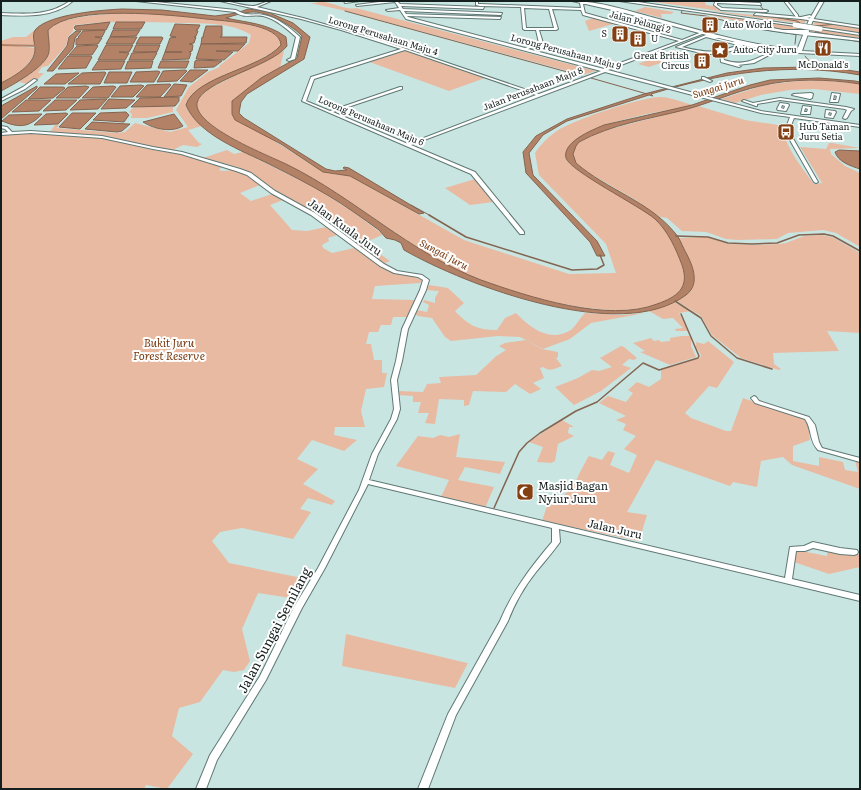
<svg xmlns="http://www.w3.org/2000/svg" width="861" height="790" font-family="Literata,serif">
	<rect width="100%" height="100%" fill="#c9e5e1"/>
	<g fill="#e8baa2">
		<path d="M316 1C331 1 347 11 356 8L596 71 583 75 346 11 310 3H317Z"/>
		<path d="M646 1H697L705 2 706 5 714 6 721 11Z"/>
		<path d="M645 7 674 12 671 14H661L662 18 635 11Z"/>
		<path d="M702 10 806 20 804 24Z"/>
		<path d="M142 12C167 13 259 20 276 35 279 38 281 41 281 45 266 63 188 85 187 104 186 112 197 121 202 126L188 130 199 143 202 144 197 147 183 145 171 151 103 136 50 132 55 125H59L57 128 117 133 125 132 135 123 170 132 188 127 176 110 189 87 208 72 220 67 219 66 249 43 251 35C231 22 205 24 182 23 146 22 111 20 75 25L73 26V31L68 37 66 46 48 66 42 67 38 73H44L38 79H34L28 84 19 82C29 75 46 63 50 51 51 45 45 36 48 30 55 15 126 13 142 12Z"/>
		<path d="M697 12 803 27 800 32 769 28Z"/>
		<path d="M593 18 613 24 589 31 585 21Z"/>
		<path d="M815 21 860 27V33L813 26Z"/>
		<path d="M812 28 860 36V39L810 33Z"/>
		<path d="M36 29 34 33V45L1 44V41L13 37H26Z"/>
		<path d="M8 45 35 48C33 65 15 76 1 83V46Z"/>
		<path d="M403 50 485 78 449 91 367 61Z"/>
		<path d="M674 50 686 54 649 67 638 64Z"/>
		<path d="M284 51 280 68 261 78 232 101V114L323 172 350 176 464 240 569 274 616 273 606 244 539 175 535 153C541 144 548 137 557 131 573 120 643 96 662 97 672 98 683 102 692 105 652 114 607 118 572 142L568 162C595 187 640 198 664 228 671 237 685 265 685 276 686 280 684 283 683 287 675 302 652 307 637 309 581 316 487 288 438 260 391 233 349 198 301 172 279 160 202 132 197 107 196 99 204 93 209 89Z"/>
		<path d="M820 80 860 84V94L814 89 790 90 761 95 735 103 721 99 765 85 798 81Z"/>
		<path d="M148 106 173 107V112L147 118H131L132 114 129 112 133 108Z"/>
		<path d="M698 106 745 120 778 125V127L783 129C786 148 802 168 814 184L822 183 800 147 826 149 829 143H832L860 148 830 149 831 154 845 166 860 173V247L836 233 823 230 788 233 777 239 738 240 726 239 706 232 682 231 667 218 660 217 634 199 589 173 576 163 573 159V154L576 146 579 142 603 131Z"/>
		<path d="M32 132 103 138 153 150 186 155 222 166 219 170C225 172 227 170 232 170 242 169 253 179 260 185L240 193 251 201 272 194 283 200 270 205 292 230 307 231 326 227 337 235 328 238 329 241 322 245 323 248 332 253 354 248C367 257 379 267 395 272 404 276 413 275 422 280L420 283 375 286 372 299 415 300 407 317H393L391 325H381L378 332H369L366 344H371L374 360H382V373H387L384 387 366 389 361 411 365 427H335L334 435 357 440 344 451 312 440 297 459 318 469 303 484 335 501 332 505 308 498 300 509 311 512 293 539 242 528 220 532 212 541 229 563 307 579 297 599 258 593 242 629 250 661 244 670 234 672 223 670 200 702 179 708 172 736 193 754 167 789 146 785 144 789H1V134Z"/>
		<path d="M227 150 234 154 243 152 314 187 353 212 381 233 382 235 364 243 390 261 383 264 356 244 362 241 341 227 335 228 304 207 280 194 250 173 237 167 203 158Z"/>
		<path d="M475 179 493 202 470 205 445 188Z"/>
		<path d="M821 235 832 237 860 253V333L827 331 839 351 773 353 774 364 781 369 779 370 741 358 712 335 701 316 677 301 691 291 684 249 678 238 707 237 728 244 755 245 778 244 786 243 804 236Z"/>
		<path d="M429 285 448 288 464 303 455 311C469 326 478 330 497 330L505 318 516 313C530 328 550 343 571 330 575 327 580 318 585 313L622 315 645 313 591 323 570 339 543 349 520 337 498 336 451 341 445 337 432 318 418 316 414 313 417 310 427 312 429 305 423 302 424 300 435 303V298L439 291 426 290Z"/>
		<path d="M674 302 691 311 679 313 688 331H676L675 329 683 328 673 318 663 319 649 311Z"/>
		<path d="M681 336H691V346L696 357 670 365 640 352 645 351 633 343 651 338 654 341 659 340 661 342 670 341V338Z"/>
		<path d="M526 340 542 349 558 352V357L556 358 562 366C554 369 550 372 543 367L540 368 544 378 533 383 541 389 530 394 515 384 506 392 473 391 469 405 464 406V400L439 399 435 424 425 423 429 413H418L421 402H413V396L398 395V391L423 392 427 384 441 383 439 377 476 375 489 363 495 357 506 350 499 346 505 343Z"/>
		<path d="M708 341 734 362 717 388 709 386 685 413 691 418 726 431H731L743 398 804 419 808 423 810 440 793 446V461L819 466V457L843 462 845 470 858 472 855 460 860 461V489L792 465 783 457 761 461 757 487 733 482 730 486 656 460 627 512 647 515 639 541 542 521 548 503C576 494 575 478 589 456L602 460 608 451 615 453 610 465 629 473 637 455 624 449 636 436 623 430 626 424 616 420 626 416 599 403 608 396 626 402 633 393 628 390 637 382 649 387 661 379V370L700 358 701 355 696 347V342L704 344Z"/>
		<path d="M621 346 624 347 637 358 634 360 629 359 622 365 631 368 601 391 574 405 555 387 578 378 592 370 599 371 612 367 600 358Z"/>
		<path d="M562 420 574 427H569L568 433 574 436 558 444 555 461 551 463 537 462 543 447 529 442Z"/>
		<path d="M460 434 456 457 505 462 500 474 465 467 458 480 494 487 485 508 441 497 449 480 396 466 418 436 433 438 440 435 449 437Z"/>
		<path d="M796 550 827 556V550L860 554V567L829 574 794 562Z"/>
		<path d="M346 634 467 663H468L455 688 342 666Z"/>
	</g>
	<g fill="#b28166" stroke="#836450">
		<path d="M122 9 162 10 215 16 237 13 248 9 271 12 272 14 293 23 310 37 304 59 247 94 241 102 239 113 244 118 326 169 335 171 347 170 343 168 344 167 349 168 424 213 419 214 350 176 323 172 281 144 235 120 232 114V101L261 78 297 58 302 36C293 26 268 12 254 12 245 12 235 15 226 18 248 23 267 23 286 37L287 46C271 67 201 81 197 103 194 127 270 156 288 165 355 198 410 253 481 280 529 297 608 323 657 304 677 297 690 288 682 265 676 249 668 231 655 219 640 206 570 171 566 158 562 142 592 130 604 125L692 105 750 85 770 80 819 78 855 81 860 82V84C828 79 792 78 760 86 734 92 710 103 684 110 649 119 612 124 579 142L576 146 573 154 576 163C607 190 649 201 675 233 679 237 681 243 684 249 691 262 702 283 686 295 621 344 467 286 404 250L401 243 395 240 386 238 379 230C362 218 346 206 329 196 309 184 289 174 269 164 243 151 198 135 186 105 195 76 261 69 281 45 280 23 223 21 206 19 172 15 72 4 48 30 48 37 50 45 49 52 47 66 13 85 1 91V83C13 77 35 65 35 49 35 43 31 34 36 29 50 14 102 10 122 9Z"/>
		<path d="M110 22 106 30H76L74 28 75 26Z"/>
		<path d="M116 22H145L141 29H113Z"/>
		<path d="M175 24 200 25 198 29 196 30 198 31 196 36 194 37H196L194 43 189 44 193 45 192 51 189 52 191 53 189 59 162 60 165 52H182H165L170 38 176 37 170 36Z"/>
		<path d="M206 26H222V36L220 37H247L246 43 201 44 202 37H204L203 36Z"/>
		<path d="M113 30H140L136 36 110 37Z"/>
		<path d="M76 31H81L75 38 73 48 53 71H47L67 46 69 37Z"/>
		<path d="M83 31 104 30 105 31 102 37H95L102 38 98 44 76 45V39L79 38 78 37Z"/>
		<path d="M110 37H137L133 44H106Z"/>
		<path d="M140 37H162L163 38 160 44H136Z"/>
		<path d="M201 44H245L238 51H216L233 52 224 60 196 59Z"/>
		<path d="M97 45 98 46 92 55H69L77 46Z"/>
		<path d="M106 45H133L129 52H119L129 53 125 60H98Z"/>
		<path d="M136 45H160L157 52H133Z"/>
		<path d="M132 53 155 52 157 53 153 60H129Z"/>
		<path d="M68 56H90L92 57 86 68 58 69Z"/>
		<path d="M98 61H125L121 69 92 70Z"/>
		<path d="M128 61H153L151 68 125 69Z"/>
		<path d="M161 61H189L186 68H158Z"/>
		<path d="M195 61 198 60 222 61 214 67 194 68Z"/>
		<path d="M807 67C825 67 842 69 860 72V75C787 62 721 73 651 94L653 96 649 95 567 121 543 135 529 153 533 175 597 241 605 256H597L590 242 526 173 523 152 536 136 567 119 644 94 727 73 763 68Z"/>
		<path d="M185 70 187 71 177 81 157 82 163 71Z"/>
		<path d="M190 70H208L192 82 180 81Z"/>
		<path d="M158 71 160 72 154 82H130L136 72Z"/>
		<path d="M105 72 106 73 100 84H68L82 73Z"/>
		<path d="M109 72H132L127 83H104Z"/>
		<path d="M79 73 65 84H44L56 74Z"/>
		<path d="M174 84 187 85 181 96 164 97Z"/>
		<path d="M141 85 144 86 133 97H111L120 86Z"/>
		<path d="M147 85 170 84 171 85 160 97H136Z"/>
		<path d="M37 86V88L1 119V106Z"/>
		<path d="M86 86 89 87 79 98H56L68 87Z"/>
		<path d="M113 86 116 87 108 98H82L93 87Z"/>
		<path d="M40 87H63L65 88 53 98 28 99Z"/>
		<path d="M179 97V101L175 106 131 107 140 98Z"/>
		<path d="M107 99 98 109 70 110 80 100Z"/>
		<path d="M109 99 135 100 126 108 101 109Z"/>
		<path d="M26 100H51L39 111 12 112Z"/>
		<path d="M55 100H77L66 110 43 111Z"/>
		<path d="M126 112 129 115 124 122 93 120 100 113Z"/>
		<path d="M72 113H96L80 129 59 127Z"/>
		<path d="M42 114C29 128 19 128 2 121L9 115Z"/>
		<path d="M46 114 66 113 68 114 58 124 34 125Z"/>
		<path d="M174 114 183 126C171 133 154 129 143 122Z"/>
		<path d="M92 122 128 124H130L122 131 117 132 85 129Z"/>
		<path d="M839 150 860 151V169C851 166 838 162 835 152Z"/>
	</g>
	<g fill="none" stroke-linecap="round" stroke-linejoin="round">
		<g stroke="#836450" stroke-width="1">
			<path d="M756 1 764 10"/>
			<path d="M345 11 582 76"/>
			<path d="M682 11 681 13 706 16 753 28 793 34 796 35 795 44"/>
			<path d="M767 16 797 21 800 23"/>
			<path d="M816 26 837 24"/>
			<path d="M815 30 816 32 837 36"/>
			<path d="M839 38 860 42"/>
			<path d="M805 56 816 69"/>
			<path d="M591 78 647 94"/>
			<path d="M411 205 431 216"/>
		</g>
		<g stroke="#836450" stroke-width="1.5">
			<path d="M429 215 466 237 572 270 597 269 604 265 600 255"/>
			<path d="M676 236 708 237 728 243 752 244 777 243 799 235 824 234 833 236 860 251"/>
			<path d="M675 301 701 318 711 336 737 358 772 369"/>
			<path d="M494 508 519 452 527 443 540 433 576 411 597 402 643 363 659 370 698 358 699 356 681 314"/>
		</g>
		<path fill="#b28166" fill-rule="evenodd" d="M1 44 43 45 45 46 43 47 1 46Z"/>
		<g stroke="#5f7874" stroke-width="2">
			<g id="minor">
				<path d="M70 1H73C53 18 26 16 1 15V13C27 14 48 16 70 1Z"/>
				<path d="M136 1H146L236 10C248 17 252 13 264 15 277 17 290 28 300 37L295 59 289 61 287 60 291 58 296 37C287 29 276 19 263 16 253 14 244 19 235 12Z"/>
				<path d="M220 1C231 1 242 6 253 6 259 6 265 1 271 1L257 7 303 18 383 41 539 94 601 71 406 19 400 10 388 11 386 10 399 8 395 2 357 6 356 5 387 1H397L400 4 484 7 483 9 401 6 403 9 502 13 501 15 404 11 406 14 501 17 500 19 407 16 408 17 525 48 539 43 536 30H525L523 29 521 7 480 6 476 5V1H478V4H480L581 8 580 3 585 2 586 4H583L585 13 682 40 707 30 710 31 608 70 761 111 860 125V127L794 118 790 128 791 135 818 182 816 183 814 182 787 135 786 128 790 117 761 113 605 72 411 145 475 172 524 232V234H520L471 174 302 101 311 77 401 49 341 30 301 19ZM524 8 549 9 554 28H526ZM552 9 581 10 583 15 679 41 604 69 528 49 543 43 539 30H556L558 29ZM405 50 536 95 408 144 333 112 402 89V87H400L330 111 306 101 314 79Z"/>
				<path d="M344 1H360L345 3Z"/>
				<path d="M716 1 760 3 761 5 717 3V5L722 8 766 10 768 11 766 12 721 10 714 5 715 2Z"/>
				<path d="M784 1H787L798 15V17H796Z"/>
				<path d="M706 35 717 36H718V38H715L733 42 735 41 770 49 773 53 754 63 738 65 741 66 739 67 721 62 720 54H705L676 47ZM706 37 738 45 741 44C717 54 707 53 682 47ZM744 45 768 51 769 53C752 61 742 66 724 60L722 53 735 50Z"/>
				<path d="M702 77H704L712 81 710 82 702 79Z"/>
				<path d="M34 79 37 80 25 89 1 101V99L23 87Z"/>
				<path d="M811 93 813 94 812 98 810 99 792 95 794 94Z"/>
				<path d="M832 93 840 94 838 102H830ZM834 95 837 96 836 100H833Z"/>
				<path d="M780 98 846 107 854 109 851 111 847 118 845 119 843 118 847 110 845 109 780 100 757 104V106H756L742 101 744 100 753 103Z"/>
				<path d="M780 103 788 104 789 105 786 111 778 110 777 109ZM782 105 785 106 784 109 781 108Z"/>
				<path d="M803 106 811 107 810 114H801ZM805 108 808 109 807 112H804Z"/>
				<path d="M826 110 835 111 836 112 833 118 825 117ZM829 112 832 113 831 116 828 115Z"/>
				<path d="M1 126 7 127 12 132 31 131 102 136 153 147 182 152 240 169 251 173 275 191 315 213 384 264 397 271 422 275 429 280 426 290 408 329 402 361 397 380 400 409 397 419 378 454 369 480 785 578 790 547 804 546 813 542 840 548 857 550 858 552 857 554 854 555 840 554 813 548 805 551H796L792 579 860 595V601L559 529 560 542C553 552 544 562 536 572 524 587 515 603 508 621L456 715 428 789H418L448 714 500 621C513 590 531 567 552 542V528L368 484 365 490 325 568 302 608 266 680 217 760 206 789H196L210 755 260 676 294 607 318 568 359 490 372 454 391 419 394 409 391 380 396 361 402 329 420 290 423 280 418 277 394 273 380 266 311 215 271 193 247 175 236 171 181 154 153 149 102 138 31 133 1 135V133L8 132 5 129 1 128Z"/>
				<path d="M754 396 756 397 759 401 809 417 815 425 819 442 822 448 860 458V462L818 450C809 441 812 429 805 419L755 403 751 398Z"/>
			</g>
		</g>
		<g stroke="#5f7874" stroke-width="2">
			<path id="major" d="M572 1C600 1 629 11 655 18 702 31 749 45 797 50L809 20 820 1H824L813 20 802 51 860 54V56L799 53 763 48 714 37 621 12Z"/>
		</g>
		<g stroke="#5f7874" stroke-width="2">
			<g id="highway">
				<path d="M619 1H631L797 25 795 26Z"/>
				<path d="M756 13 801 17 810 15 812 17 807 18 860 26V28L801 19 754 15Z"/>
				<path d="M740 22 783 30H807L809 31 808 32 860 39V41C819 36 779 34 738 24V23Z"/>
				<path d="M818 27 858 33 860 35 820 29H818Z"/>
			</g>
		</g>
		<use href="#minor" fill="#fff" fill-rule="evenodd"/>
		<use href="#major" fill="#fff" fill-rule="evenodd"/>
		<use href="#highway" fill="#fff" fill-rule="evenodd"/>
		<g stroke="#5f7874" stroke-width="6" stroke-linecap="butt">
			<path id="highway-bridge" d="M795 25 820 29"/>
		</g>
		<use href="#highway-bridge" stroke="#fff" stroke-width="5"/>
	</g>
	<defs>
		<g id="building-square" transform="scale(0.9)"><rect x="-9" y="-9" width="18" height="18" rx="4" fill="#844013" stroke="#fff"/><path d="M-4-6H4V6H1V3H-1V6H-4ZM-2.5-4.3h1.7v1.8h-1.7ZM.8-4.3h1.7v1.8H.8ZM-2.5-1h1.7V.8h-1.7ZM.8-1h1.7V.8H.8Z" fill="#fff"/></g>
		<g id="restaurant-square" transform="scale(0.9)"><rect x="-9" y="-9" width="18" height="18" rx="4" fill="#844013" stroke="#fff"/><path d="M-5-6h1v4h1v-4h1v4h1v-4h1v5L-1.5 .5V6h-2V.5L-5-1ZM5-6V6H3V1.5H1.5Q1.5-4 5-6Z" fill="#fff"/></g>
		<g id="sight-square" transform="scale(0.9)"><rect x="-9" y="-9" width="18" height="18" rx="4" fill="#844013" stroke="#fff"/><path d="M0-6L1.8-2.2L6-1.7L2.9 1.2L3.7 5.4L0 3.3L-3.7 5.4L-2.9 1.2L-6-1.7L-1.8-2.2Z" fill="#fff"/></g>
		<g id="bus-square" transform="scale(0.9)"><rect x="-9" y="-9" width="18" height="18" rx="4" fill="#844013" stroke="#fff"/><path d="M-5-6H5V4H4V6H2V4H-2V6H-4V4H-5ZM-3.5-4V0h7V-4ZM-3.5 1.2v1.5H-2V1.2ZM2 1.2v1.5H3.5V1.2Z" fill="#fff"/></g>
		<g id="mosque-square" transform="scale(0.9)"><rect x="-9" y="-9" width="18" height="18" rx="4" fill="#844013" stroke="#fff"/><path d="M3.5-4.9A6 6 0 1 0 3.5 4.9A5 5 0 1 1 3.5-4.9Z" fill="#fff"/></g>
	</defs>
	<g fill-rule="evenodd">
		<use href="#building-square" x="710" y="25"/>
		<use href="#building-square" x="620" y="34"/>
		<use href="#building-square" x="638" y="39"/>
		<use href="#restaurant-square" x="823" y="48"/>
		<use href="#sight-square" x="720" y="50"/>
		<use href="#building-square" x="702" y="61"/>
		<use href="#bus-square" x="786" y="132"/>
		<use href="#mosque-square" x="525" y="492"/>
	</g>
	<g text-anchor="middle" stroke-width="4" stroke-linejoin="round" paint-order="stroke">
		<g font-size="9" fill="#15201e" stroke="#fff">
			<text transform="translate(640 22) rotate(15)" y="3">Jalan Pelangi 2</text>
			<text transform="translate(383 36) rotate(17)" y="3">Lorong Perusahaan Maju 4</text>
			<text transform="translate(566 52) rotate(15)" y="3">Lorong Perusahaan Maju 9</text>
			<text transform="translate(533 89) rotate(-21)" y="3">Jalan Perusahaan Maju 8</text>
			<text transform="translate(371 121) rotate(23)" y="3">Lorong Perusahaan Maju 6</text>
		</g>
		<g font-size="9" fill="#15201e" stroke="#fff" text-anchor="start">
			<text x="723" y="28">Auto World</text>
			<text x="607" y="37" text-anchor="end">S</text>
			<text x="651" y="42">U</text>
			<text x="733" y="53">Auto-City Juru</text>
			<text x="689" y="59" text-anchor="end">Great British<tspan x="689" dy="10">Circus</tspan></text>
			<text x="823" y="68" text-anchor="middle">McDonald's</text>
			<text x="799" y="130">Hub Taman<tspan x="799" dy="10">Juru Setia</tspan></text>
		</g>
		<g font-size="10" font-style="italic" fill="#793b11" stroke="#fff">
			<text transform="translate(718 87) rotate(-17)" y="4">Sungai Juru</text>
			<text transform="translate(444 254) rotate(28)" y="4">Sungai Juru</text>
		</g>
		<g font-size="11" fill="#15201e" stroke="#fff">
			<text transform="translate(345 227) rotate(36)" y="4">Jalan Kuala Juru</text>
			<text transform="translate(615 529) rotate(13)" y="4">Jalan Juru</text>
		</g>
		<g font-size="11" font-style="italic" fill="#76380e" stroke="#fff">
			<text x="169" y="347">Bukit Juru<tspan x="169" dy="13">Forest Reserve</tspan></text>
		</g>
		<g font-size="11" fill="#15201e" stroke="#fff" text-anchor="start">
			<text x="538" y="490">Masjid Bagan<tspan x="538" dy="13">Nyiur Juru</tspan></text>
		</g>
		<g font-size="13" fill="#15201e" stroke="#fff">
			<text transform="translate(274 630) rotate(-62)" y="5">Jalan Sungai Semilang</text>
		</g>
	</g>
	<rect width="861" height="790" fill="none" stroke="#15201e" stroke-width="4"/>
</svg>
